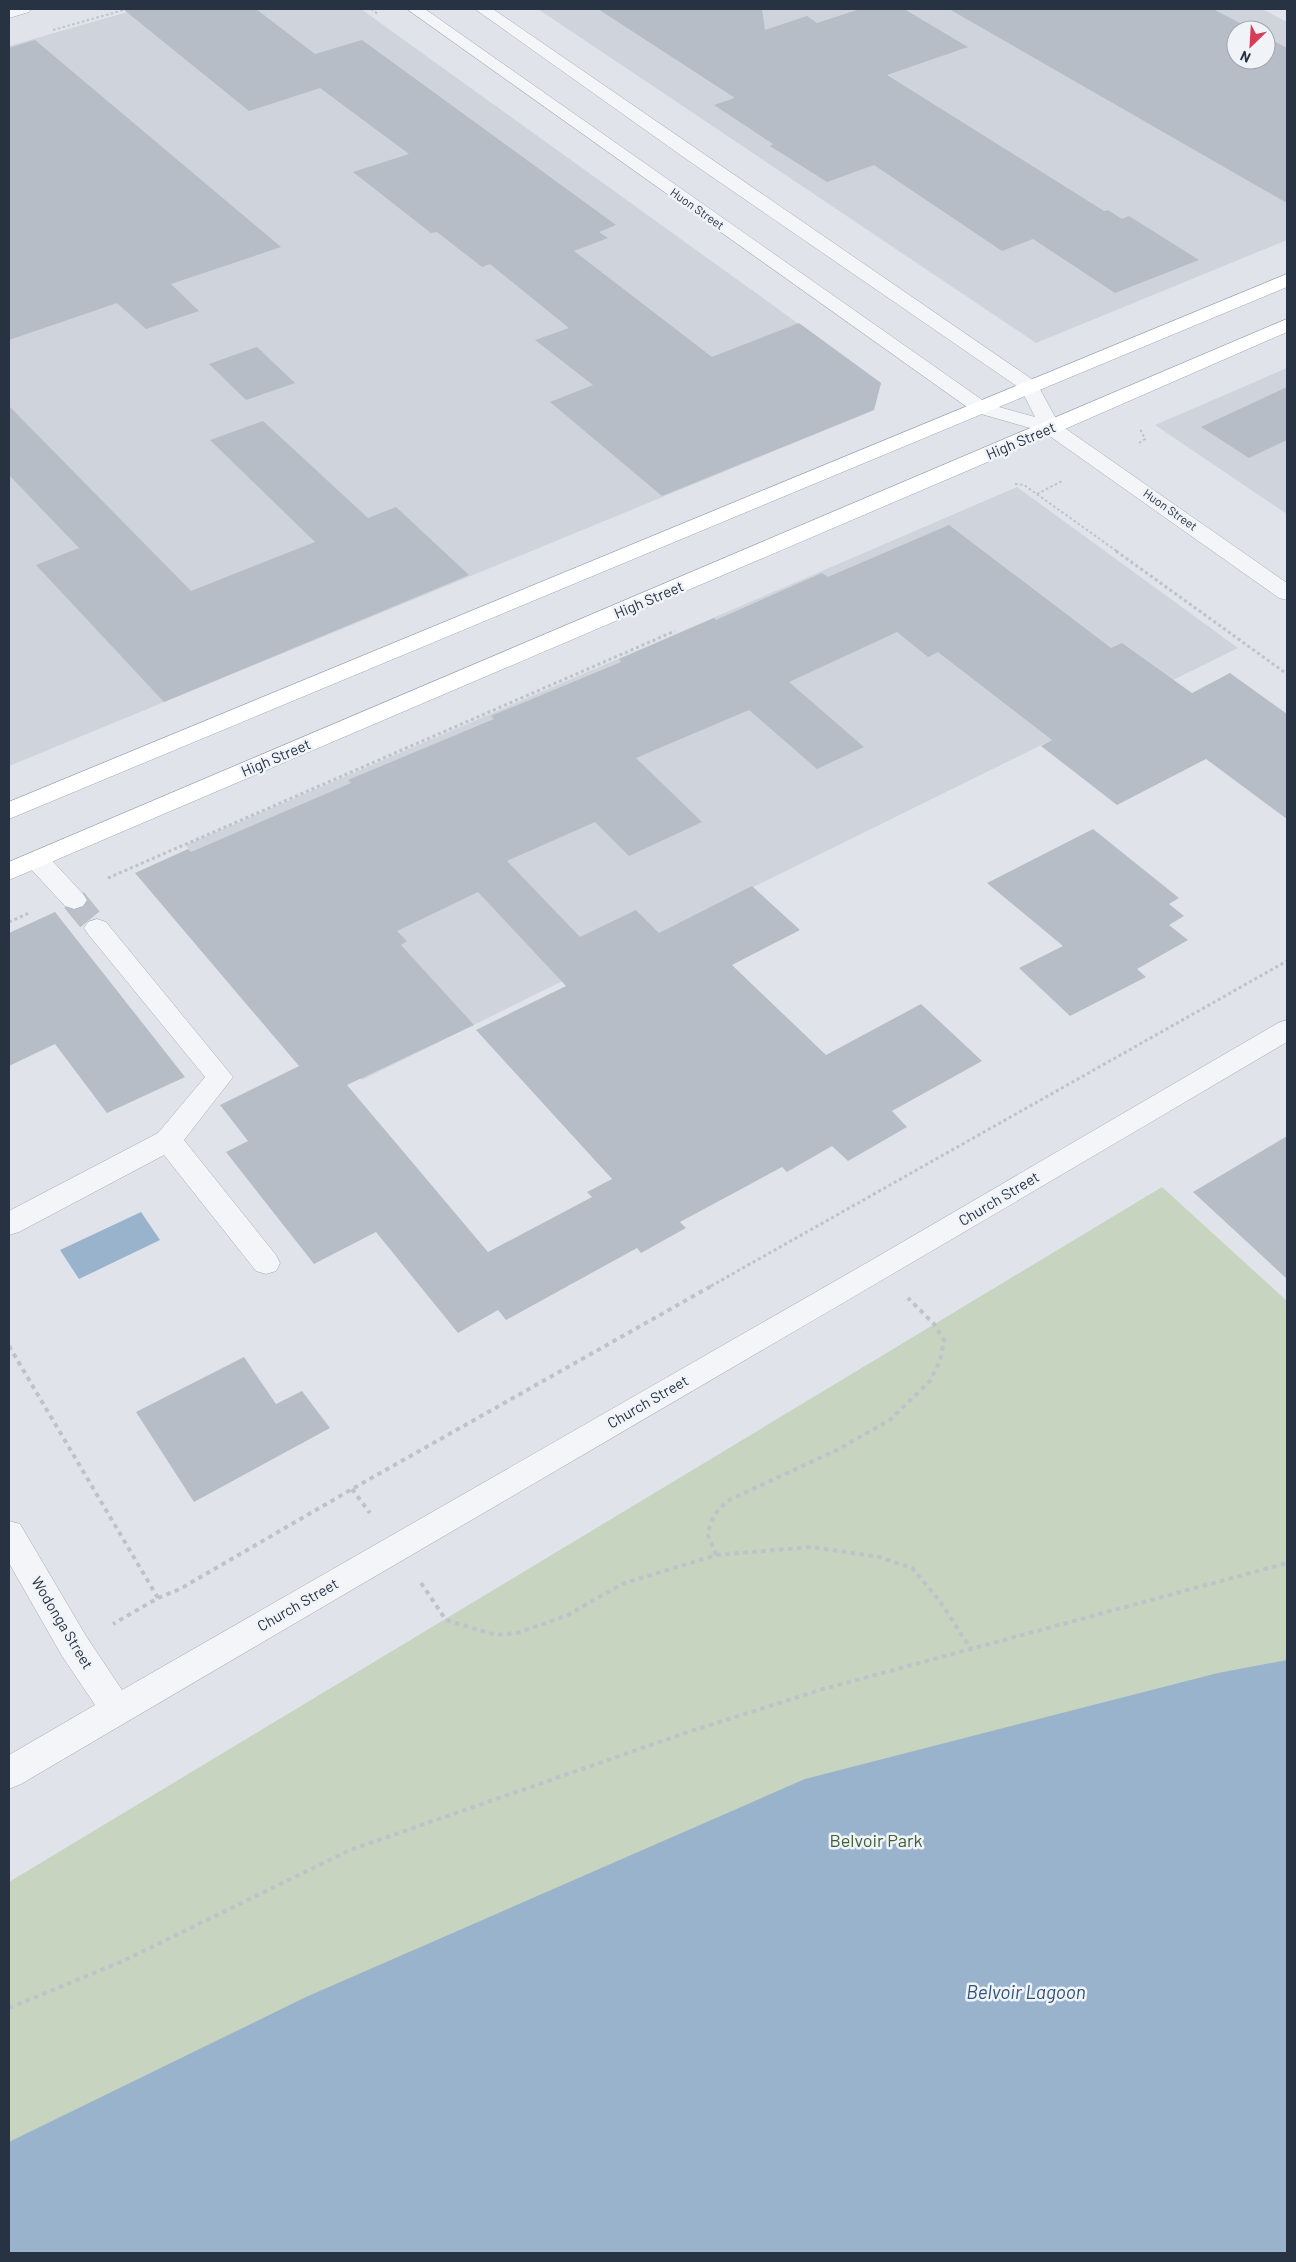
<svg xmlns="http://www.w3.org/2000/svg" width="1296" height="2262" font-family="Barlow,sans-serif">
	<rect width="100%" height="100%" fill="#e0e4ea"/>
	<g fill="#ced3dc" fill-rule="evenodd">
		<path d="M138 9H361L881 383 874 410 9 766V46Z"/>
		<path d="M538 9H1262L1287 22V240L1036 343ZM1236 30H1266V60H1236Z"/>
		<path d="M1287 368V514L1155 425Z"/>
		<path d="M1017 487 1238 648 362 1080 247 938 186 845Z"/>
	</g>
	<path fill="#c6d4c0" d="M1162 1187 1287 1301V2253H9V1882Z"/>
	<g fill="#99b3cc">
		<path d="M141 1212 160 1240 79 1279 60 1250Z"/>
		<path d="M1287 1660V2253H9V2142L306 1997 805 1779 1218 1673Z"/>
	</g>
	<g fill="#b7bdc7" fill-rule="evenodd">
		<path d="M123 9H256L315 54 362 40 616 225 599 232 608 238 574 251 712 357 799 323 881 383 874 410 662 496 550 402 593 385 535 340 569 328 490 264 482 267 437 232 431 233 353 172 409 154 320 88 249 111Z"/>
		<path d="M598 9H762L765 30 807 16 817 23 860 9H904L968 47 887 75 1104 211 1108 210 1122 219 1129 216 1199 260 1115 293 1033 239 1002 251 874 165 827 182 770 146 773 144 714 105 735 98Z"/>
		<path d="M949 9H1213L1253 30H1236V60H1266V37L1287 48V203Z"/>
		<path d="M35 40 281 247 171 284 199 311 146 329 117 303 9 340V48Z"/>
		<path d="M257 347 295 383 246 400 209 364Z"/>
		<path d="M1287 387V440L1249 458 1201 427Z"/>
		<path d="M9 406 191 591 315 542 210 440 263 421 368 518 396 507 469 575 164 702 36 565 79 548 9 475Z"/>
		<path d="M949 525 1111 648 1122 643 1192 693 1230 673 1287 714V819L1206 759 1117 805 1041 746 1052 740 938 652 928 657 897 632 789 682 864 747 817 769 749 710 636 758 702 822 629 856 595 822 507 861 580 937 636 910 659 933 752 886 800 930 732 965 826 1055 921 1004 982 1061 892 1111 907 1127 848 1161 832 1146 787 1172 782 1167 680 1222 686 1228 641 1253 637 1248 506 1320 498 1310 458 1333 376 1232 314 1264 226 1152 248 1141 220 1105 299 1066 135 873 188 849 191 852 351 783 348 780 494 719 491 716 621 662 619 659 714 618 716 620 822 573 828 577ZM478 892 566 986 476 1030 612 1179 587 1192 592 1197 488 1252 347 1085 474 1025 401 945 407 941 397 931Z"/>
		<path d="M1093 829 1179 898 1169 904 1184 916 1169 925 1188 940 1137 969 1146 977 1070 1016 1019 968 1063 946 987 883Z"/>
		<path d="M55 912 185 1077 107 1113 55 1044 9 1066V933Z"/>
		<path d="M1287 1136V1279L1193 1192Z"/>
		<path d="M244 1357 276 1404 302 1391 330 1428 194 1502 136 1412Z"/>
	</g>
	<g fill="none" stroke-linecap="round" stroke-linejoin="round">
		<path stroke="#bbc0c8" stroke-width="25" stroke-dasharray="25 12" stroke-linecap="butt" d="M74 900 97 928"/>
		<g stroke="#a5abb4" stroke-width="1">
			<g id="minor">
				<path d="M9 9H31L29 12 9 18Z"/>
				<path d="M407 9H425L988 404 1035 417 1021 389 689 161 475 9H493L1036 382 1059 424 1287 583V600L1279 598 1044 432 974 412Z"/>
				<path d="M37 852 46 854 83 894 87 900 83 906 74 909 65 906 28 866 25 860 28 854Z"/>
				<path d="M97 919 106 922 233 1077 184 1140 276 1255 280 1263 276 1271 266 1274 256 1271 164 1155 19 1232 9 1235V1211L158 1133 205 1077 88 934 84 928 88 922Z"/>
				<path d="M1287 1020V1042C866 1291 442 1536 21 1784L9 1789V1755L95 1705 62 1656 9 1563V1521L20 1524 86 1636 122 1690 870 1261 1278 1023Z"/>
			</g>
		</g>
		<g stroke="#9ea8b6" stroke-width="1">
			<g id="major">
				<path d="M1287 274V287L9 819V802Z"/>
				<path d="M1287 319V332L1058 432 9 880V862Z"/>
			</g>
		</g>
		<g stroke="#bec2c9" stroke-width="2" stroke-dasharray="2.5 2.5" stroke-linecap="butt">
			<path d="M371 9 378 14"/>
			<path d="M53 30 127 9"/>
			<path d="M1139 443 1145 439 1140 429"/>
			<path d="M1015 484 1024 485 1118 552"/>
			<path d="M1037 494 1062 481"/>
		</g>
		<g stroke="#bec2c9" stroke-width="3" stroke-dasharray="3 3" stroke-linecap="butt">
			<path d="M1116 551 1287 674"/>
			<path d="M108 878 675 631"/>
			<path d="M9 922 31 912"/>
			<path d="M711 1286 1287 961"/>
		</g>
		<g stroke="#bec2c9" stroke-width="4" stroke-dasharray="4.5 4.5" stroke-linecap="butt">
			<path d="M9 1346 158 1598 113 1624"/>
			<path d="M352 1489 370 1513"/>
			<path d="M716 1555 707 1533 715 1514 727 1501 837 1450 890 1420 930 1381 940 1361 944 1340 934 1324 908 1298"/>
			<path d="M421 1583 446 1620 496 1635 517 1633 568 1615 622 1584 716 1555 812 1547 879 1557 912 1568 939 1600 971 1649"/>
			<path d="M158 1598 180 1589 352 1489 713 1285"/>
			<path d="M9 2008 123 1961 350 1850 688 1732 820 1690 1287 1563"/>
		</g>
		<use href="#minor" fill="#f3f5f8" fill-rule="evenodd"/>
		<use href="#major" fill="#fff" fill-rule="evenodd"/>
	</g>
	<g text-anchor="middle" stroke-width="5" stroke-linejoin="round" paint-order="stroke">
		<g font-size="12" fill="#273242" stroke="#f0f3f7">
			<text transform="translate(697 209) rotate(35)" y="4">Huon Street</text>
			<text transform="translate(1170 510) rotate(35)" y="4">Huon Street</text>
		</g>
		<g font-size="15" fill="#273242" stroke="#f0f3f7">
			<text transform="translate(1021 441) rotate(-23)" y="5">High Street</text>
			<text transform="translate(649 600) rotate(-23)" y="5">High Street</text>
			<text transform="translate(276 758) rotate(-23)" y="5">High Street</text>
			<text transform="translate(999 1199) rotate(-31)" y="5">Church Street</text>
			<text transform="translate(648 1402) rotate(-30)" y="5">Church Street</text>
			<text transform="translate(298 1605) rotate(-30)" y="5">Church Street</text>
			<text transform="translate(62 1623) rotate(59)" y="5">Wodonga Street</text>
		</g>
		<g font-size="18" fill="#3d5f34" stroke="#f0f3f7">
			<text x="876" y="1847">Belvoir Park</text>
		</g>
		<g font-size="19" font-style="italic" fill="#2f5279" stroke="#f0f3f7">
			<text x="1026" y="1999">Belvoir Lagoon</text>
		</g>
	</g>
	<rect width="1296" height="2262" fill="none" stroke="#273242" stroke-width="20"/>
	<g transform="translate(1251 45) rotate(205)"><circle r="24" fill="#f0f3f7" stroke="#a0a6af"/>
	<path d="M0-4L9 19L0 12L-9 19Z" fill="#d73d58"/>
	<text y="-8" font-size="14" font-weight="bold" text-anchor="middle" fill="#273242">N</text>
	</g>
</svg>
